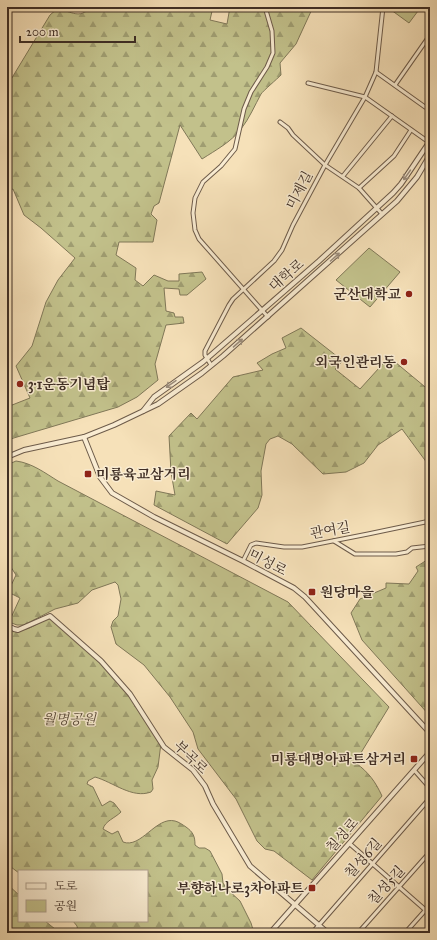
<svg xmlns="http://www.w3.org/2000/svg" width="437" height="940" font-family="'IM FELL Great Primer','Noto Serif KR',serif">
	<defs>
		<pattern id="forest-firs" width="22" height="20" patternUnits="userSpaceOnUse"><rect width="22" height="20" fill="#c2c18b"/><path d="M5 1l3.5 6h-7zM16 11l3.5 6h-7z" fill="#9f9d71"/></pattern>
	</defs>
	<rect width="100%" height="100%" fill="#f6e1b9"/>
	<filter id="stains"><feTurbulence type="fractalNoise" baseFrequency=".005" numOctaves="4"/><feColorMatrix values="0 0 0 0 .2 0 0 0 0 .09 0 0 0 0 .02 0 0 0 .5 -.17"/></filter>
	<radialGradient id="worn" r=".72"><stop offset=".6" stop-color="#630" stop-opacity="0"/><stop offset="1" stop-color="#630" stop-opacity=".3"/></radialGradient>
	<g fill="#c2c18b" stroke="#807858">
		<path d="M387 7H421L409 23Z"/>
		<path d="M369 248 400 272 370 307 336 280Z"/>
	</g>
	<g fill="url(#forest-firs)" stroke="#807858">
		<path d="M91 7H213L210 20 227 24 230 7H313L296 44 280 63 281 75C277 79 263 91 261 94 255 105 249 119 241 129 231 142 216 150 202 159L180 125 159 203 154 206 151 214 157 220 153 242H119L116 255 136 268 135 280 143 286 154 275 168 281H179V274L202 272 206 279 187 295H180L179 289 164 288 166 311 174 313 175 317H183L184 323 166 325 155 364 158 380 137 397 118 407 7 440V407L30 398 16 366 32 346 46 302 58 280 75 258 41 228 24 215 13 189 7 191V86L50 15 57 9C72 11 79 20 91 7Z"/>
		<path d="M301 328 343 361 335 369 360 389 389 357 430 391V467L402 429 378 445 364 463 346 472 323 474 292 444 278 436 270 439 266 444 261 471 262 495 258 508 227 544 154 505 156 491 175 495 171 472 169 436 191 413 197 419 233 377 263 370 257 363 272 354 286 348 282 338Z"/>
		<path d="M16 461C32 463 45 473 58 481L288 602 389 707 359 756 356 763C369 773 375 781 382 796L312 880 274 851 265 849 257 841 236 799 198 749 193 732 170 697 144 665 116 644 111 627 113 621 118 616 121 599 118 585 115 582 92 590 78 603 55 609 24 625H17L9 622 20 598 8 592 16 575 7 561V465Z"/>
		<path d="M430 558V716L362 640 351 613 360 599 386 588V583L409 584 418 571 416 567Z"/>
		<path d="M48 618 53 619 89 650 128 694 161 743 158 767 152 780 153 789 151 792C132 799 113 782 95 777L88 781 87 784 93 787 102 806 110 801 114 803 121 812C115 818 105 821 103 829L112 834 118 831 123 842C141 849 156 816 175 821 179 822 183 825 186 827 193 832 195 836 195 845L199 848H205L210 851 222 874 223 883 227 889 240 901 251 923 254 933H78L77 926 73 921H147V871H19V873L7 864V627C23 635 33 626 48 618Z"/>
		<path d="M7 884 19 895V921H45L60 933H7Z"/>
	</g>
	<g fill="none" stroke-linecap="round" stroke-linejoin="round">
		<g stroke="#6d5b4a" stroke-width="5">
			<g id="minor">
				<path d="M265 7 272 31 273 53 267 67 251 92 244 109 235 149 221 166 203 182 195 198 193 213 195 230 199 239 268 317"/>
				<path d="M430 8 428 11V14L430 16"/>
				<path d="M376 72 425 107 429 108 430 106"/>
				<path d="M308 83 365 97 430 143"/>
				<path d="M395 85 430 35"/>
				<path d="M280 122 288 128 293 135 325 165 359 188 382 214"/>
				<path d="M343 176 392 116"/>
				<path d="M359 188 394 156 411 130"/>
				<path d="M211 365 205 355V351L229 305 233 299 274 261 282 250 293 225 325 165 365 97 376 72 383 7"/>
				<path d="M334 541 355 554H396L407 552 412 548 430 546"/>
				<path d="M243 561 251 545 256 543 284 547H302L368 534 430 521"/>
				<path d="M414 770 430 788"/>
				<path d="M350 844 430 914"/>
				<path d="M312 933 430 798"/>
				<path d="M358 933 430 852"/>
				<path d="M405 933 430 905"/>
			</g>
		</g>
		<g stroke="#6d5b4a" stroke-width="6">
			<g id="tertiary">
				<path d="M143 411 154 397 203 362 319 261 393 193 401 184 430 141"/>
				<path d="M84 437 100 477 112 493 154 517 243 561 294 588 305 597 430 733"/>
				<path d="M7 457 24 450 84 437 114 425 158 404 202 373 223 356 397 201 417 177 430 155"/>
				<path d="M7 625 14 629 18 630 50 616 101 661 130 694 164 747 193 770 205 786 213 804 250 866 328 933"/>
				<path d="M270 933 430 752"/>
			</g>
		</g>
		<use href="#minor" stroke="#f9ecd2" stroke-width="3"/>
		<use href="#tertiary" stroke="#f9ecd2" stroke-width="4"/>
	</g>
	<defs><path id="oneway-shaft" d="M-6 0H5M1.5-3L5.5 0L1.5 3" fill="none" stroke-width="1.6" stroke-linecap="round" stroke-linejoin="round"/></defs>
	<g stroke="#9c8d7c">
		<use href="#oneway-shaft" transform="translate(407 175) rotate(125)"/>
		<use href="#oneway-shaft" transform="translate(335 257) rotate(-42)"/>
		<use href="#oneway-shaft" transform="translate(238 343) rotate(-41)"/>
		<use href="#oneway-shaft" transform="translate(171 384) rotate(145)"/>
	</g>
	<g fill="#8f2418" stroke="#f9ecd2" stroke-width="1.5">
		<circle cx="409" cy="294" r="4"/>
		<circle cx="404" cy="362" r="4"/>
		<circle cx="20" cy="384" r="4"/>
		<rect x="84" y="470" width="8" height="8" rx="2"/>
		<rect x="308" y="588" width="8" height="8" rx="2"/>
		<rect x="410" y="755" width="8" height="8" rx="2"/>
		<rect x="308" y="884" width="8" height="8" rx="2"/>
	</g>
	<g text-anchor="middle" stroke-width="3" stroke-linejoin="round" paint-order="stroke">
		<g font-size="14" fill="#3f2e25" stroke="#f9ecd2">
			<text transform="translate(299 190) rotate(-62)" y="5">미제길</text>
			<text transform="translate(286 275) rotate(-41)" y="5">대학로</text>
			<text transform="translate(330 530) rotate(-10)" y="5">관여길</text>
			<text transform="translate(268 562) rotate(28)" y="5">미성로</text>
			<text transform="translate(191 757) rotate(44)" y="5">부곡로</text>
			<text transform="translate(342 835) rotate(-49)" y="5">칠성로</text>
			<text transform="translate(363 858) rotate(-49)" y="5">칠성6길</text>
			<text transform="translate(386 885) rotate(-48)" y="5">칠성5길</text>
		</g>
		<g font-size="14" font-weight="bold" fill="#3f2e25" stroke="#f9ecd2" text-anchor="end">
			<text x="401" y="299">군산대학교</text>
			<text x="396" y="367">외국인관리동</text>
			<text x="28" y="389" text-anchor="start">3·1운동기념탑</text>
			<text x="96" y="479" text-anchor="start">미룡육교삼거리</text>
			<text x="320" y="597" text-anchor="start">원당마을</text>
			<text x="406" y="764">미룡대명아파트삼거리</text>
			<text x="304" y="893">부향하나로3차아파트</text>
		</g>
		<g font-size="14" font-style="italic" fill="#594b39" stroke="#f9ecd2">
			<text x="69" y="724">월명공원</text>
		</g>
	</g>
	<rect width="437" height="940" fill="none" stroke="#f6e1b9" stroke-width="24"/>
	<rect x="8" y="8" width="421" height="924" fill="none" stroke="#3f2e25" stroke-width="2"/>
	<rect x="12" y="12" width="413" height="916" fill="none" stroke="#3f2e25"/>
	<rect x="18" y="870" width="130" height="52" fill="#f9ecd2" stroke="#afa08d"/>
	<rect x="26" y="883" width="20" height="6" fill="#f9ecd2" stroke="#afa08d"/>
	<text x="54" y="890" font-size="12" fill="#3f2e25">도로</text>
	<rect x="26" y="900" width="20" height="12" fill="#c2c18b" stroke="#afa08d"/>
	<text x="54" y="910" font-size="12" fill="#3f2e25">공원</text>
	<path d="M20 36v6h115v-6" fill="none" stroke="#3f2e25" stroke-width="2"/>
	<text x="26" y="36" font-size="12" fill="#3f2e25" stroke="#f9ecd2" stroke-width="3" paint-order="stroke">200 m</text>
	<rect width="100%" height="100%" filter="url(#stains)"/>
	<rect width="100%" height="100%" fill="url(#worn)"/>
</svg>
